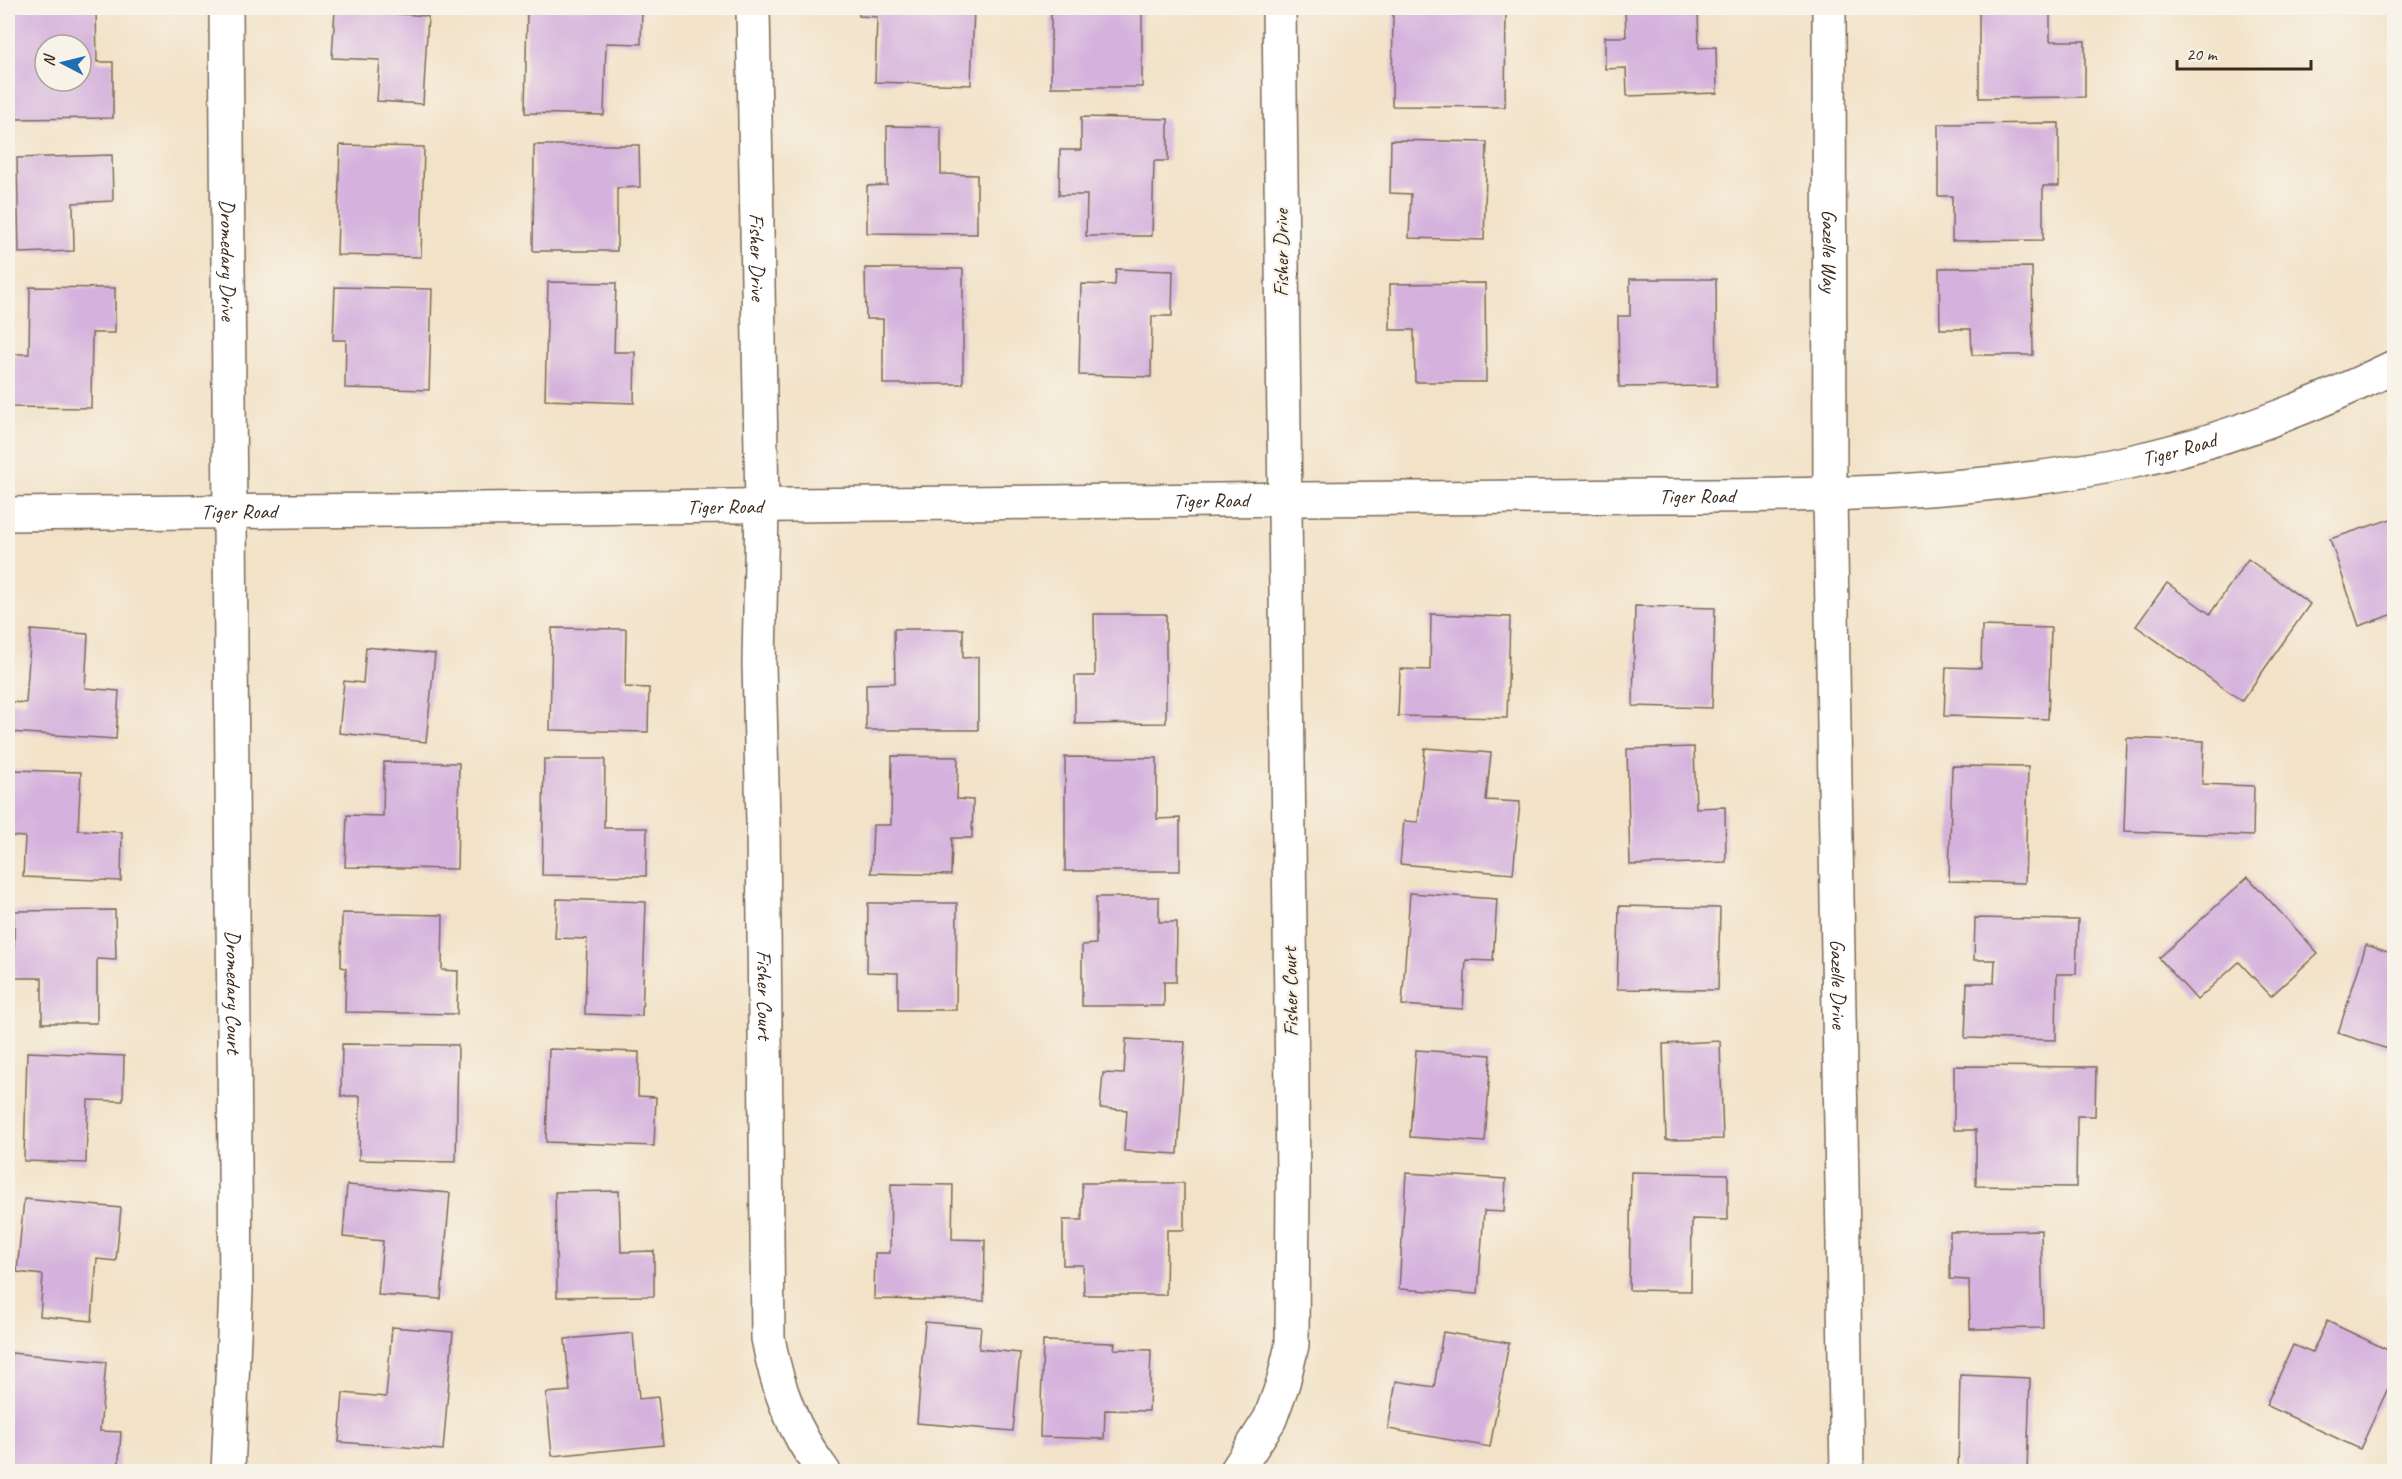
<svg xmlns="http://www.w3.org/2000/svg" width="2402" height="1479" font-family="Caveat,sans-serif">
	<rect width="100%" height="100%" fill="#f7f3e8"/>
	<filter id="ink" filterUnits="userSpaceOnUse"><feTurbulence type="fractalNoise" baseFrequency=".0167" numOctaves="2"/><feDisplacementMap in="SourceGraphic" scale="12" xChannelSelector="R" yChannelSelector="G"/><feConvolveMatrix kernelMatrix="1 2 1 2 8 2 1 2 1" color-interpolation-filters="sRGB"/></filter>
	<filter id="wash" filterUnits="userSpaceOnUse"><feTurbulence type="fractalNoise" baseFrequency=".008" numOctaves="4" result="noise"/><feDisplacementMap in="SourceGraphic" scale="24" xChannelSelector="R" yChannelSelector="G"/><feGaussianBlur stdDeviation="1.35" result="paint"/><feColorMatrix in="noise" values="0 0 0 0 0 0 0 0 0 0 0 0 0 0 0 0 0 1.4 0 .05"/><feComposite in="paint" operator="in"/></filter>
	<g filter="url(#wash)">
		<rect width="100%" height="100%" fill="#f2e2c7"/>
		<g id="blocks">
			<g fill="#d5b2dd" fill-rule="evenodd">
				<path d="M8 8H96L97 62H113V118L8 119ZM45 45H81V81H45Z"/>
				<path d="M527 8H642L641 44 606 43 604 115 525 113Z"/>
				<path d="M859 8H974L971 85 875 82 877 17 859 16Z"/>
				<rect x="1051" y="8" width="91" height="79"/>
				<path d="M1393 8H1506L1505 107 1392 106Z"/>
				<path d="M1625 8H1698L1699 48 1716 47 1717 93 1627 96 1626 68 1605 69V37H1626Z"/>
				<path d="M1979 8H2050V41H2085V97L1979 98Z"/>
				<path d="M335 9 428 16 423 104 377 101 380 60 332 58Z"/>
				<path d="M1081 117 1168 119V161H1154L1152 236H1086L1087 195H1059L1060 150H1081Z"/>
				<path d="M2059 123V186H2043V240L1952 241V196H1938V124Z"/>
				<path d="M887 126 941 127V174L977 175V234L867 233V186L887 185Z"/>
				<path d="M1391 140 1487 142 1484 240 1409 238 1411 194 1390 193Z"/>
				<path d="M340 145 424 147 421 257 337 255Z"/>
				<path d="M534 145H639L640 187 617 188V251H533Z"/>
				<path d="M112 155 113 201 73 203 74 251 19 253 17 158Z"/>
				<path d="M2032 267 2033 355H1972L1971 329H1940L1939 268Z"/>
				<path d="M865 268 963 269V384H883V319H866Z"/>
				<path d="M1116 269 1173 271 1172 316H1152L1151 377 1079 375 1081 284 1115 285Z"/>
				<path d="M1630 279H1716L1717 386 1619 387 1618 316H1630Z"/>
				<path d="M548 282 616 283 614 352H635L634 403 545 400Z"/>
				<path d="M1485 283 1486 382H1415L1414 330H1390V284Z"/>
				<path d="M30 287 115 288V333H92L91 408 8 407V354H29Z"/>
				<path d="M335 287 432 289 429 390 345 388 346 340H333Z"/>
				<path d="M2394 518V614L2359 626 2330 539Z"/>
				<path d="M2248 559 2310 604 2242 701 2136 626 2167 583 2210 614Z"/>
				<path d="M1635 606 1715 608 1712 708 1633 706Z"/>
				<path d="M1094 614H1166V723L1075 724V676H1095Z"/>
				<path d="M1431 614 1510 617 1507 718 1398 716 1400 669 1430 670Z"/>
				<path d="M1982 626 2051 628 2048 719 1944 716 1946 667 1981 668Z"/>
				<path d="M552 628 626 629 625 687 649 688 648 732 550 730Z"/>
				<path d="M894 629H963V658L978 657V730H866V684L895 683Z"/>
				<path d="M31 630 88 634 85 688 119 691 116 739 9 732 10 702 26 703Z"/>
				<path d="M366 647 435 654 426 742 339 733 344 681 363 683Z"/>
				<path d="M2127 738 2204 741 2202 784 2254 786 2253 836 2124 831Z"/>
				<path d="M1694 747 1696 808 1725 807 1726 862 1630 865 1627 749Z"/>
				<path d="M1425 748 1491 753 1486 800 1520 802 1513 874 1400 864 1404 821 1418 822Z"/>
				<path d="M892 756 958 757 957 799 973 800 972 838H952L951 875 871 873 873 825H891Z"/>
				<path d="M1065 757 1157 758V819L1180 818V871H1065Z"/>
				<path d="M544 759H605L604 828H647L646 876 542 875Z"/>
				<path d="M384 762 459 763 457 869 345 867 347 815 383 816Z"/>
				<path d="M1952 766 2028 767 2025 883 1949 881Z"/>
				<path d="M12 770 81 772 78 830 122 832 121 881 23 877 25 837 9 836Z"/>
				<path d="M2248 877 2318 953 2271 996 2239 962 2197 1000 2159 958Z"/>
				<path d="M1410 893 1497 899 1493 961 1466 960 1463 1009 1402 1005Z"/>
				<path d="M1096 897H1159V922H1177L1176 982H1164V1006H1082V945L1096 944Z"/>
				<path d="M557 899 646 902 642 1016 585 1014 587 939 555 938Z"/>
				<path d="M868 903H957L956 1010H898V973L867 972Z"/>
				<path d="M1619 906 1720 908 1718 990 1617 989Z"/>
				<path d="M115 910 116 960 97 959V1023H42V978H14V911Z"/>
				<path d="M342 913 443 915 442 970 458 971 457 1014 345 1012 346 968 341 967Z"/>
				<path d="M1975 918 2078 920 2076 974H2057L2056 1040 1965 1038 1967 983H1994L1995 960H1974Z"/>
				<path d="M2366 945 2394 954V1051L2338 1033Z"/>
				<path d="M1126 1039 1185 1042 1178 1154 1124 1151 1127 1110 1100 1108 1103 1073 1124 1074Z"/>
				<path d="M1720 1041 1723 1139 1666 1140 1663 1044Z"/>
				<path d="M342 1044 458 1045 456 1162 359 1160 360 1096H341Z"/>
				<path d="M549 1049 639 1052 638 1096 656 1097 654 1146 546 1142Z"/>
				<path d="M1416 1050 1491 1055 1485 1142 1410 1137Z"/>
				<path d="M27 1052 124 1056 123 1101 88 1100 86 1163 24 1161Z"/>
				<path d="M1954 1066 2096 1067 2095 1116H2077L2076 1187 1976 1186V1130H1954Z"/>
				<path d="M1631 1172 1728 1174V1220L1692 1219 1691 1291 1629 1290Z"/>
				<path d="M1406 1173 1506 1179 1504 1212 1484 1211 1478 1294 1399 1289Z"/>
				<path d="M1082 1183H1184V1230H1167L1166 1295H1084L1083 1265H1063V1220H1082Z"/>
				<path d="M891 1184 953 1185 952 1239 985 1240 984 1301 874 1299 875 1253H890Z"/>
				<path d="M347 1185 450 1193 441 1299 378 1295 383 1241 343 1237Z"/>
				<path d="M619 1191 621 1252 654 1251V1296L557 1297 555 1192Z"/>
				<path d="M24 1199 121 1208 116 1261 97 1259 92 1321 40 1316 43 1275 17 1272Z"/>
				<path d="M2041 1230 2043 1328 1970 1329 1969 1280 1950 1279V1232Z"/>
				<path d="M2327 1321 2394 1353V1375L2360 1449 2266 1405 2293 1345 2312 1353Z"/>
				<path d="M925 1322 981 1327 979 1349 1020 1353 1013 1431 917 1423Z"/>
				<path d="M392 1327 453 1332 443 1450 339 1442 343 1393 386 1397Z"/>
				<path d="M1443 1332 1509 1343 1490 1447 1388 1429 1396 1381 1434 1387Z"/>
				<path d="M633 1333 639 1399 658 1397 663 1445 552 1456 546 1393 570 1391 565 1339Z"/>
				<path d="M1043 1341 1115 1343 1114 1349 1151 1350 1149 1411 1105 1410 1104 1439 1040 1437Z"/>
				<path d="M11 1353 106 1362 100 1431 121 1432 118 1472H8V1389Z"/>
				<path d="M1960 1375 2030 1378 2027 1472H1958Z"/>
			</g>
		</g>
	</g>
	<g filter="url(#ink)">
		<use href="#blocks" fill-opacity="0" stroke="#7b6a59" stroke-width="1.5"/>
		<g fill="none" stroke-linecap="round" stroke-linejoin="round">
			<g stroke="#7b6a59" stroke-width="36">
				<g id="minor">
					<path id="s1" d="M226 8 236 1290 228 1472"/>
					<path id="s2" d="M753 8 762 506 759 664 763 822 768 1338C777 1388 793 1431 824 1472"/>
					<path id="s3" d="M1829 8 1830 496"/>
					<path d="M1236 1472 1270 1419 1283 1383 1292 1345 1293 1176 1279 8"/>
				</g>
			</g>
			<g stroke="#7b6a59" stroke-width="36">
				<g id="tertiary">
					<path id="s4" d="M1830 496 1847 1472"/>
					<path id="s5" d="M8 514C439 509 870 506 1301 499 1418 497 1535 496 1652 496 1814 496 1975 495 2134 461 2225 441 2311 407 2394 367"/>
				</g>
			</g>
			<use href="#minor" stroke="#fff" stroke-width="33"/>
			<use href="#tertiary" stroke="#fff" stroke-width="33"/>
		</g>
	</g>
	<g text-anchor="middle" stroke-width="4.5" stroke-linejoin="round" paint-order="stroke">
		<g font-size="21" fill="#3b2a1e" stroke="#f7f3e8">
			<text dy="7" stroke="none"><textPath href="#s3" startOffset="243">Gazelle Way</textPath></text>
			<text transform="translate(1281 253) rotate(-90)" y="7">Fisher Drive</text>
			<text dy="7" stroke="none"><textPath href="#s2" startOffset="249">Fisher Drive</textPath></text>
			<text dy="7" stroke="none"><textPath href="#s1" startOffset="252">Dromedary Drive</textPath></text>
			<text dy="7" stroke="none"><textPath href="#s5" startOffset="2175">Tiger Road</textPath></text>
			<text dy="7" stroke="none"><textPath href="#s5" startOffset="1689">Tiger Road</textPath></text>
			<text dy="7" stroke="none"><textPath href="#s5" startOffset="1203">Tiger Road</textPath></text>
			<text dy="7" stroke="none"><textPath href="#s5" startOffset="717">Tiger Road</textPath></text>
			<text dy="7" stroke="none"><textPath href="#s5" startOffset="231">Tiger Road</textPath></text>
			<text dy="7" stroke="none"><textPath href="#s4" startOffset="488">Gazelle Drive</textPath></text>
			<text dy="7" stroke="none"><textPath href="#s1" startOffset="984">Dromedary Court</textPath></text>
			<text transform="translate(1290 992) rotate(-91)" y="7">Fisher Court</text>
			<text dy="7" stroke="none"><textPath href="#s2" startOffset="987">Fisher Court</textPath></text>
		</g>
	</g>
	<rect width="2402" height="1479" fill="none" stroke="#f7f3e8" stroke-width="30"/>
	<g transform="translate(63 63) rotate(277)"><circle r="28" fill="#f7f3e8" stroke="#aca397" stroke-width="1.5"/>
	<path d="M0-4.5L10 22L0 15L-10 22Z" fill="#1f6fb2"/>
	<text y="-9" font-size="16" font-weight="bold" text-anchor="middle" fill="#3b2a1e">N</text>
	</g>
	<path d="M2177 60v9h134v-9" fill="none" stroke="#3b2a1e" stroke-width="3"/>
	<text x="2186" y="60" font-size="18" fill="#3b2a1e" stroke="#f7f3e8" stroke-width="4.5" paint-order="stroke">20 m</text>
</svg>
